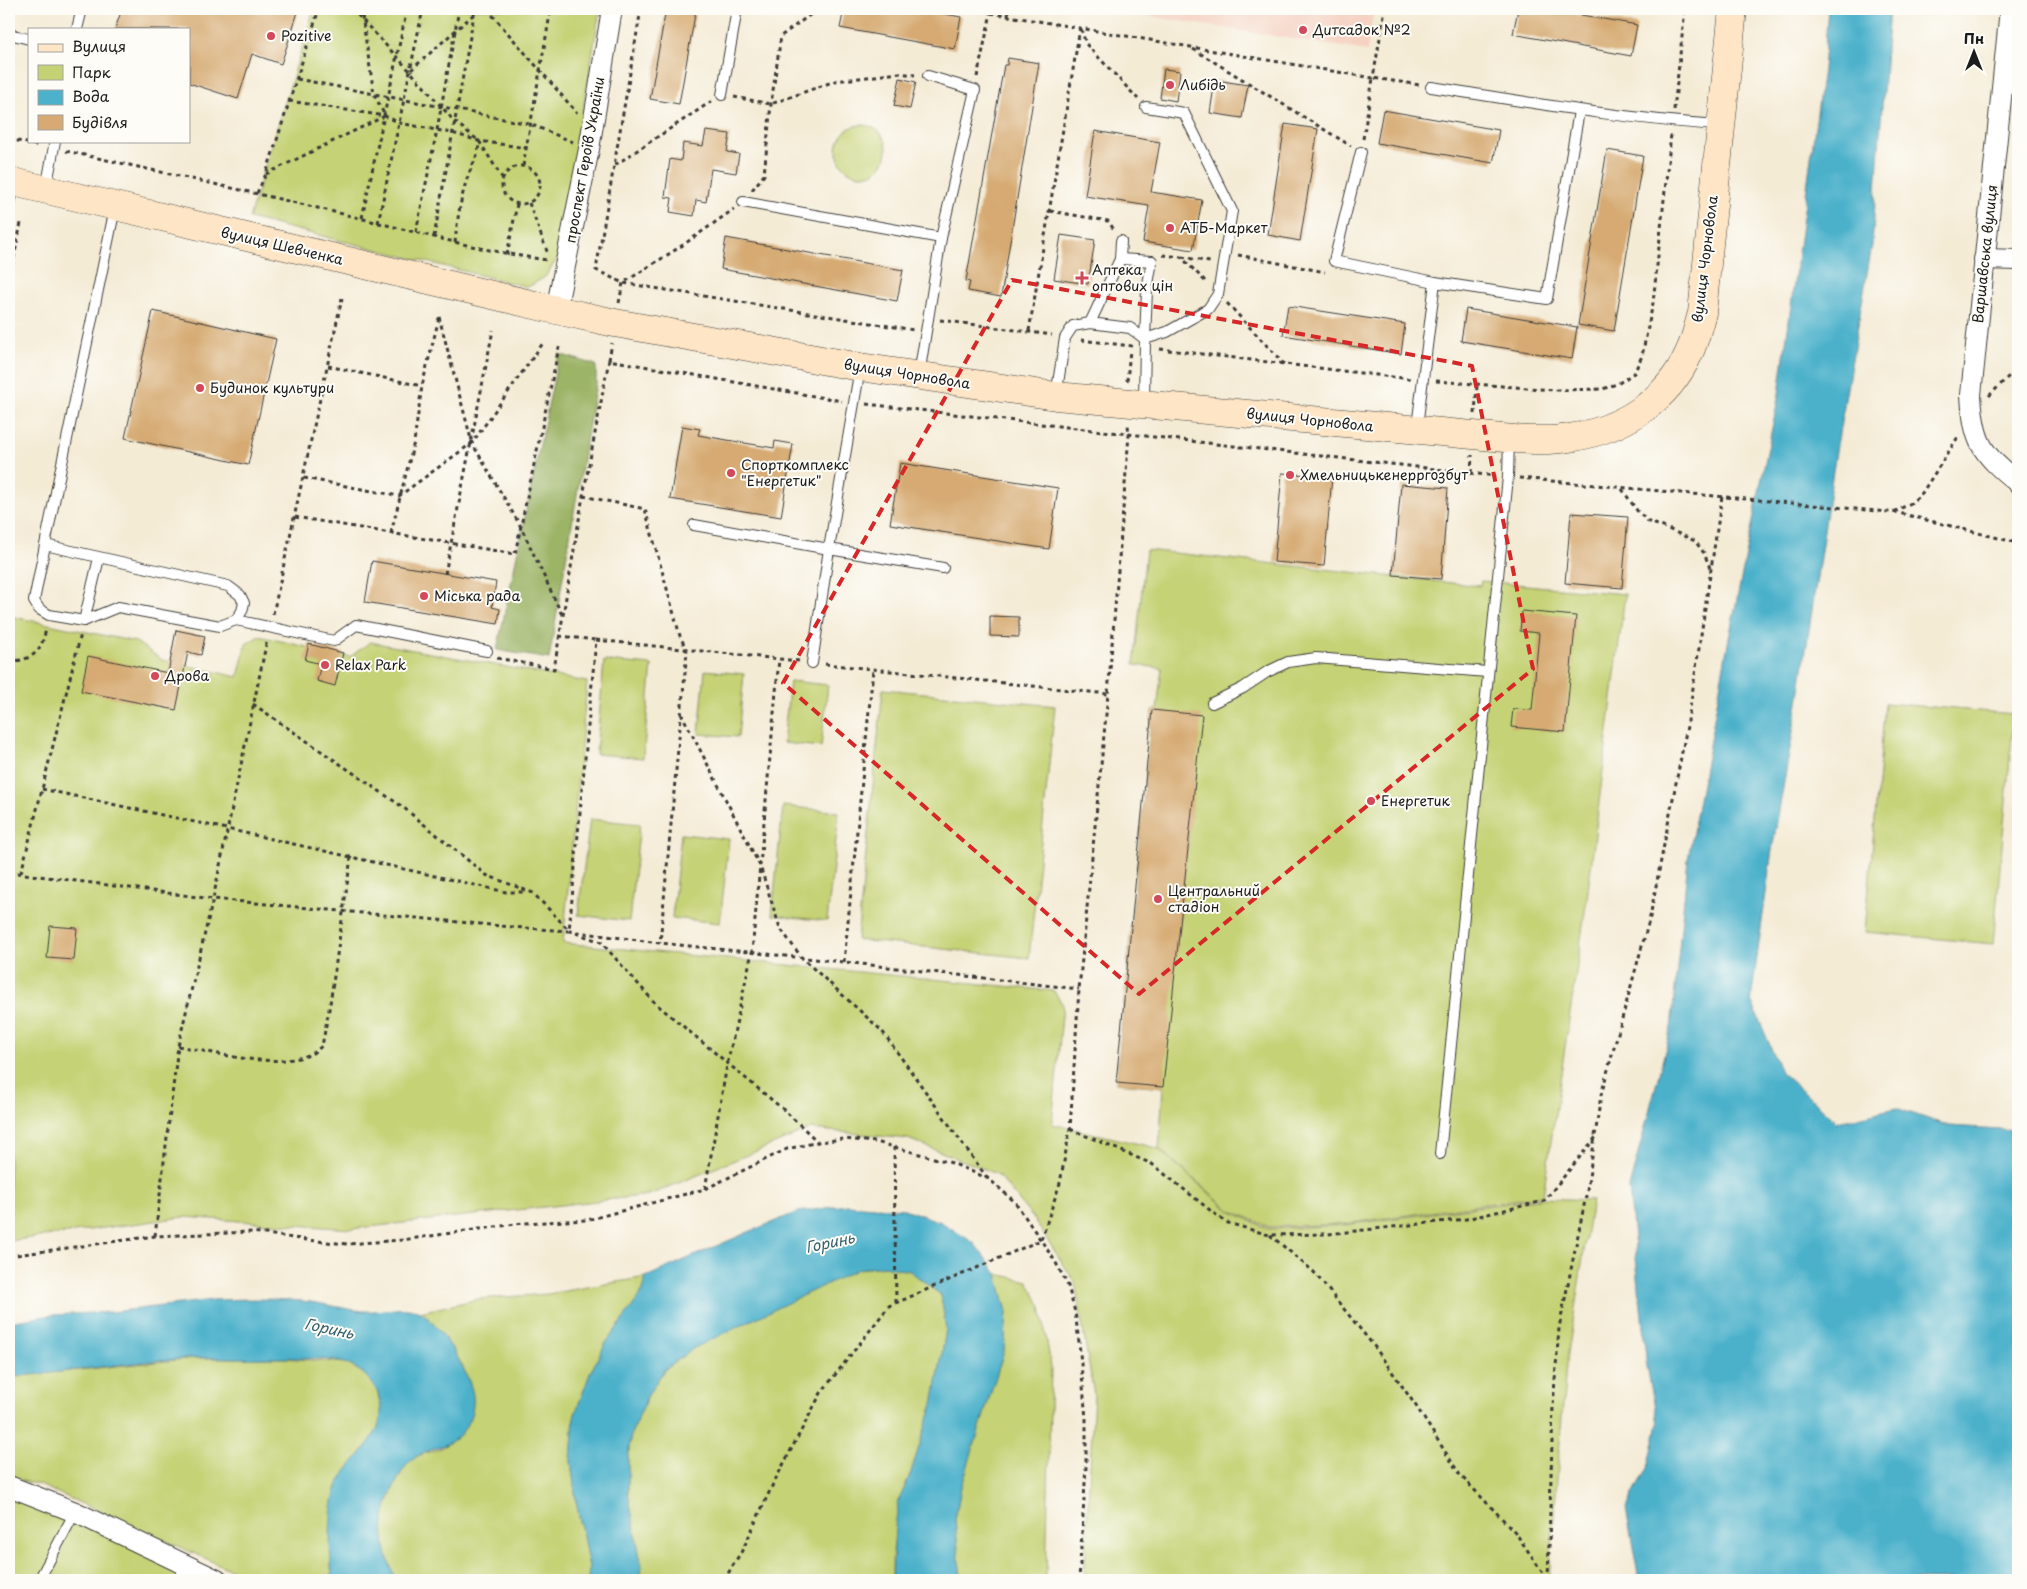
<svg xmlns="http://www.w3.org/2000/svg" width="2027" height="1589" font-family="'Playpen Sans',sans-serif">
	<rect width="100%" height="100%" fill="#fdfcf7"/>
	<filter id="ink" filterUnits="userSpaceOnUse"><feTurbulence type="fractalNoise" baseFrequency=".02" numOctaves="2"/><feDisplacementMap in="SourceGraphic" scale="10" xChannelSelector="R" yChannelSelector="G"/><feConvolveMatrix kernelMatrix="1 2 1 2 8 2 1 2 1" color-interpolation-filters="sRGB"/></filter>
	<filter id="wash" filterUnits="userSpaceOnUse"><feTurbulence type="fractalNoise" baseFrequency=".0096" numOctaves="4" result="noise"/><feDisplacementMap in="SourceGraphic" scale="20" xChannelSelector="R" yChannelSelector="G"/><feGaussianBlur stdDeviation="1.12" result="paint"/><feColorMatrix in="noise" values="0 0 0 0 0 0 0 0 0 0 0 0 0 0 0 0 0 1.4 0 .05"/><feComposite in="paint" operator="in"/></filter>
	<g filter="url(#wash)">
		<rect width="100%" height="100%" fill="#f4ebd5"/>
		<path fill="#f5d2c2" d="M1105 9H1374L1367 51Z"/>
		<g fill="#c5d274" stroke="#707748">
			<path d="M314 9H600L558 258 545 277 528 287 249 218Z"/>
			<circle cx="862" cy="150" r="25"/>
			<path d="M1146 550 1480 586 1481 581 1625 594 1588 891 1543 1196 1344 1224 1269 1227 1230 1210 1159 1149 1163 1087 1116 1083 1152 710H1157L1162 668 1134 665Z"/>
			<path d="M9 616 136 642 162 660 238 677 246 644 259 636 350 657 370 642 587 682 563 943 1054 991 1063 1005 1052 1124 1157 1148 1230 1211 1269 1229 1345 1225 1543 1198 1592 1200 1566 1366 1549 1580H1084L1094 1395 1075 1282 1033 1218 997 1174 908 1139 811 1129 649 1195 351 1229 184 1217 9 1241Z"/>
			<path d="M604 661 652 665 643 758 596 754Z"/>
			<path d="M705 670 744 674 738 737 699 734Z"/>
			<path d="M790 681 828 685 821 747 783 743Z"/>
			<path d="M883 689 1055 706 1029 958 857 940Z"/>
			<path d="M1885 703 2014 714 1993 944 1865 932Z"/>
			<path d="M783 806 839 812 827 921 772 915Z"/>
			<path d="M590 819 640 824 629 921 578 915Z"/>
			<path d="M681 834 729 839 720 923 672 918Z"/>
			<path d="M884 1266 910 1271 941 1295 946 1329 941 1360 933 1404 910 1475 899 1500 892 1560V1580H642L641 1563 628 1493V1457L631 1434 648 1395 664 1370 694 1348 794 1299 858 1269Z"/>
			<path d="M997 1274 1028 1281 1041 1307 1051 1366 1046 1580H961L955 1520 961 1487 1004 1351 1007 1312Z"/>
			<path d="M646 1277 640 1296 606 1343 591 1371 574 1417 571 1461 576 1501 589 1567 588 1580H396C380 1545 378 1517 396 1482 400 1475 404 1466 411 1460 421 1452 438 1452 446 1445 451 1440 470 1415 472 1408 479 1380 441 1328 420 1312L479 1299 548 1294Z"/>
			<path d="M197 1358H284L346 1363 363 1373 376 1387 382 1412 377 1431 337 1486 331 1569 333 1580H254L40 1485 9 1478V1377Z"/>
			<path d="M9 1492 204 1580H9Z"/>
		</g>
		<path fill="#9cb466" stroke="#5c6841" d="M559 354 596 365V383L549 659 497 650Z"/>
		<g fill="#4cb1cb" stroke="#346674">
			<path d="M1828 9H1889L1872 245 1836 451 1798 703 1772 850 1751 1000 1781 1072 1837 1122 1896 1108 1949 1126 2018 1130V1580H1639L1626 1509 1649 1464 1658 1423 1647 1367 1629 1188 1671 1028 1688 859 1729 638 1779 394 1823 69Z"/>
			<path d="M847 1205 904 1209 941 1222 974 1243 997 1274 1007 1312 1004 1351 961 1487 955 1520 961 1580H892L895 1526 899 1500 910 1475 933 1404 941 1360 946 1329 941 1295 910 1271 884 1266 858 1269 694 1348 664 1370 648 1395 631 1434 628 1457V1493L641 1563 642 1580H588L589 1567 576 1501 571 1461 574 1417 591 1371 606 1343 640 1296 646 1277 746 1233 798 1212Z"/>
			<path d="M213 1300C246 1299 279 1298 311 1302 329 1305 346 1309 363 1311 382 1313 402 1304 420 1312 437 1319 472 1377 473 1396 474 1404 472 1415 468 1422 456 1451 430 1444 411 1461 404 1467 400 1475 396 1483 378 1517 381 1546 396 1580H333C329 1558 328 1508 337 1487 348 1461 379 1443 381 1413 383 1391 367 1372 347 1364 329 1357 289 1358 268 1358 245 1359 221 1357 197 1358 134 1361 72 1372 9 1377V1322L52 1315 112 1312Z"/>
		</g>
		<g id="blocks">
			<g fill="#d6aa72">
				<path d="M122 9H299L281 64 252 54 238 99 189 83V29H115Z"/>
				<path d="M666 9H696L679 104 650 99Z"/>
				<path d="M844 9H918L961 17 955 49 840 28Z"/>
				<path d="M1518 9H1548L1637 25 1631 56 1513 34Z"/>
				<path d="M1008 58 1039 63 1001 297 968 291 970 282 966 281 1004 65H1007Z"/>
				<path d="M1164 69 1180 71 1176 101 1160 98Z"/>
				<path d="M900 78 916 82 910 109 894 106Z"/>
				<path d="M1215 80 1248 85 1242 118 1210 113Z"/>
				<path d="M1383 110 1499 130 1493 163 1377 143Z"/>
				<path d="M1285 124 1318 129 1300 241 1268 235Z"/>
				<path d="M706 131 730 134 727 152 739 154 736 173 711 169 706 202 696 200 694 216 670 212 672 198 665 197 670 159 681 161 683 143 703 146Z"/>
				<path d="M1095 131 1160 142 1151 192 1202 200 1193 250 1143 242 1149 206 1085 196Z"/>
				<path d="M1607 150 1643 156 1614 331 1578 325Z"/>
				<path d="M1061 235 1095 240 1088 284 1054 279Z"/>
				<path d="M726 238 903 270 897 301 721 269Z"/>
				<path d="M1288 306 1405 324 1401 354 1283 335Z"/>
				<path d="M1466 309 1577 327 1572 359 1461 341Z"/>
				<path d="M153 311 276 339 248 465 125 438Z"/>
				<path d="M682 426 700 429 698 435 774 448 775 441 793 444 781 517 670 499Z"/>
				<path d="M900 463 1058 488 1049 549 890 524Z"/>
				<path d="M1282 473 1332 477 1324 566 1274 562Z"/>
				<path d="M1401 484 1448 488 1441 579 1393 575Z"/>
				<path d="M1571 513 1628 517 1622 588 1565 583Z"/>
				<path d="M372 561 496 582 492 607 500 609 498 624 365 602Z"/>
				<path d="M1522 611 1576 616 1565 732 1511 727 1513 709 1532 710 1539 633 1520 631Z"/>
				<path d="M990 616 1019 617V637L990 636Z"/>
				<path d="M176 630 205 636 201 655 188 652 176 710 81 691 88 656 168 673Z"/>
				<path d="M309 644 343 653 335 686 317 681 321 664 305 660Z"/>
				<path d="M1152 710 1202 715 1163 1087 1116 1083Z"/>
				<path d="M50 926 77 928 74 960 47 958Z"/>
			</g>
		</g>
	</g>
	<g filter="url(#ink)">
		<use href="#blocks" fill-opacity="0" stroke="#3c3b38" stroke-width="1"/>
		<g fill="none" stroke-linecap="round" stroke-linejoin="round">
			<g stroke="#3c3b38" stroke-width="12">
				<g id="lane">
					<path d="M77 29 82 9"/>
					<path d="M9 34 29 39"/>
					<path d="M2003 79H2018"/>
					<path d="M1431 87C1527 102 1623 119 1720 125"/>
					<path d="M722 95 737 9"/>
					<path d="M1361 152 1334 261 1435 282 1547 299 1579 111"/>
					<path d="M46 189 55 141"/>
					<path d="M743 202 941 238"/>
					<path d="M9 206 15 183"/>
					<path d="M1120 259 1121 241"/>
					<path d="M919 375 941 238 975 90 928 76"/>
					<path d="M1056 396 1065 338 1073 326 1090 323 1130 328 1145 339 1147 290 1152 261 1120 259 1090 323"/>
					<path d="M1144 403 1145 339 1167 332 1208 309 1218 294 1232 211 1184 113 1146 107"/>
					<path d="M1417 427 1435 282"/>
					<path d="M694 525 829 549 860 368"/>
					<path d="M45 545 34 601 39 609 49 615 84 621 118 607 220 626 236 620 242 611 244 603 240 595 228 586 45 545 115 208"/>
					<path d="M236 620 334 641 356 625 487 651"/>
					<path d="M84 621 99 558"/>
					<path d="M812 663 829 549 943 568"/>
					<path d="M1212 703 1243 688 1267 672 1288 662 1316 658 1487 672"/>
					<path d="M1440 1154 1508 477 1509 439"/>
					<path d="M39 1580 75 1512"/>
					<path d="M178 1580 187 1564"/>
				</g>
			</g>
			<g stroke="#3c3b38" stroke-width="22">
				<g id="street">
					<path d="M2010 9 1971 395C1974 443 1981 453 2018 483"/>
					<path d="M1984 259 2018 260"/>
					<path d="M556 310 589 149 612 9"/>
					<path d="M9 1486 75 1512 217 1580"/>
				</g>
			</g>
			<g stroke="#3c3b38" stroke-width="29">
				<path id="secondary" d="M9 181 556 310 615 323 860 367 1056 396 1473 435C1504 438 1539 443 1569 438 1621 430 1667 402 1689 353 1695 341 1698 326 1702 313L1733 9"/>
			</g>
			<g stroke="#3c3b38" stroke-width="3" stroke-dasharray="4 4" stroke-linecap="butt">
				<path d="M352 9 410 71 454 121 479 141 503 179"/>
				<path d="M487 9 577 113"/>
				<path d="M530 9 550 13"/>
				<path d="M641 9 596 270 623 283 914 330"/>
				<path d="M973 9 991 13 977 77"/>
				<path d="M991 13 1373 78 1385 9"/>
				<path d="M1008 15 1009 9"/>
				<path d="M1081 29 1086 44 1138 99"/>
				<path d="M1193 49 1351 146"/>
				<path d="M411 70 474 14"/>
				<path d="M297 79 530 124 573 142"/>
				<path d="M734 97 771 104 835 81 899 73 915 75"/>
				<path d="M289 101 385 116 400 123 452 133 479 141 527 148"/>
				<path d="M1674 110 1685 9"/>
				<path d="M9 139 40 146"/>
				<path d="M1363 139 1373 78 1420 85"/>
				<path d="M66 151C161 172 256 193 351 216 417 232 480 251 547 260"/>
				<path d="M615 165 712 101"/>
				<circle cx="521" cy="185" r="19"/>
				<path d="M523 166 551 9"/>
				<path d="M266 174 385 116 374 94 361 9"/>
				<path d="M752 190 764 175 771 104 781 36 818 9"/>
				<path d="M257 193 266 174 319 9"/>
				<path d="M529 203 548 254"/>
				<path d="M1050 211 1108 221 1115 231"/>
				<path d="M362 218 407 9"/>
				<path d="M378 223 423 9"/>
				<path d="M416 232 437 130 459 9"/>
				<path d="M434 237 475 9"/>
				<path d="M455 243C457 222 460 202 466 182 470 168 479 156 479 142"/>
				<path d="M507 255 517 204"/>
				<path d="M1163 255 1181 257 1206 282"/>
				<path d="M1238 255 1325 272"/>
				<path d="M1182 257 1210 262"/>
				<path d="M9 282 21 223"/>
				<path d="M619 303 623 283 683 245 734 209"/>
				<path d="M1227 303 1284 364"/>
				<path d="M439 317 472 443 521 527 562 615"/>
				<path d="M940 320 1052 335"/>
				<path d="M1029 331 1080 28"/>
				<path d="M1081 340 1132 346"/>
				<path d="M1160 349 1410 379"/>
				<path d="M609 360 612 343"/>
				<path d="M328 366 422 386"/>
				<path d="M1127 381 1130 350"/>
				<path d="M1436 381 1554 390 1603 389 1619 383 1634 373 1642 356 1653 303 1671 134"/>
				<path d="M1989 396 2018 367"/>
				<path d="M866 404 1496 476"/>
				<path d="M1475 414 1477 385"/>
				<path d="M1471 473 1472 455"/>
				<path d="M304 478 399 496 472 443 543 343"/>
				<path d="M1519 478 1899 513 2018 543"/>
				<path d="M1622 489 1638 512 1649 522 1666 528 1695 541 1704 553 1710 568"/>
				<path d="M583 496 645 509 680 636 687 651 660 943"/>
				<path d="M1894 512 1911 503 1922 493 1958 437"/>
				<path d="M295 517 515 554 559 347"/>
				<path d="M391 533 414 442 422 386 439 318"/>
				<path d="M445 574 493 330"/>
				<path d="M273 614 342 298"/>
				<path d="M559 636 596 640"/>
				<path d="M497 658 554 669 583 496 609 360 842 401"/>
				<path d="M9 661C33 661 42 651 46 628"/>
				<path d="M799 661 596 640 569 931 660 943 844 962 1079 989"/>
				<path d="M825 664 1108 694"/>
				<path d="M253 704 404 808 486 875 533 893 570 931"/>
				<path d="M681 713 760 866 780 928 802 958 882 1031 988 1179"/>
				<path d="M42 789 227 829 506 892H525"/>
				<path d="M9 872 213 899 512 927 568 931"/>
				<path d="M21 873 81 634"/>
				<path d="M576 933 601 942 655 1003 784 1110 817 1141"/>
				<path d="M844 962 873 670"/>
				<path d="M178 1046C217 1053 271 1069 309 1055 314 1053 318 1049 322 1046L330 1004 351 857"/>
				<path d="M1070 1129 1152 1164 1225 1222 1269 1235 1328 1234 1466 1219 1544 1201 1596 1137"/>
				<path d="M894 1147 896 1303"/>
				<path d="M705 1189 727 1065 752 952 779 659"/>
				<path d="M1270 1235 1313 1271 1374 1346 1416 1406 1460 1475 1515 1532 1547 1579"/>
				<path d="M155 1236 178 1046 213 899 267 640"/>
				<path d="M9 1256 155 1236 252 1232 307 1240 347 1244 402 1240 523 1223 587 1220 705 1189 787 1149 818 1142 844 1139 876 1142 952 1163 989 1179 1015 1202 1055 1261 1068 1286 1075 1312 1079 1342 1086 1419V1467L1079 1580"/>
				<path d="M724 1580 743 1549 773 1484 821 1393 889 1306 1041 1240 1060 1183 1070 1129 1079 989 1108 694 1129 435 1128 425"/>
				<path d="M1548 1580 1553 1406 1559 1328 1587 1191 1601 1095 1650 917 1688 721 1722 496"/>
			</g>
			<use href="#lane" stroke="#fff" stroke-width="10"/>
			<use href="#street" stroke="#fff" stroke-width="20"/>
			<use href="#secondary" stroke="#fee5c5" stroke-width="28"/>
		</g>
	</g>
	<path fill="none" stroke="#d62828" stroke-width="4" stroke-dasharray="10 6" stroke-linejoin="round" d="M1012 280 1472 366 1533 669 1139 994 783 683Z"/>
	<g fill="#d1495b" stroke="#fdfcf7" stroke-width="2">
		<circle cx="1303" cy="30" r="5"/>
		<circle cx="271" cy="36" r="5"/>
		<circle cx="1170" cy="85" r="5"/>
		<circle cx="1170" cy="228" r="5"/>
		<path d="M1079.5 270.5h5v5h5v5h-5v5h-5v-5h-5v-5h5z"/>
		<circle cx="200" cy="388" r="5"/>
		<circle cx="731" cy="473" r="5"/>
		<circle cx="1290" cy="475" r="5"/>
		<circle cx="424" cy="596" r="5"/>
		<circle cx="325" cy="665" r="5"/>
		<circle cx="155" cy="676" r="5"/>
		<circle cx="1371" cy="801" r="5"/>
		<circle cx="1158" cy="899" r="5"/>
	</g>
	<g text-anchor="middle" stroke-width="4" stroke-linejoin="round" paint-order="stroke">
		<g font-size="14" fill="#1c1c1c" stroke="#fdfcf7" text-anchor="start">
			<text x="1313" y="35">Дитсадок №2</text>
			<text x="281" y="41">Pozitive</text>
			<text x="1180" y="90">Либідь</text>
			<text x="1180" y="233">АТБ-Маркет</text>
			<text x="1092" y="275">Аптека<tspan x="1092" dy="16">оптових цін</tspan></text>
			<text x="210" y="393">Будинок культури</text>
			<text x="741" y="470">Спорткомплекс<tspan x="741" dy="16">"Енергетик"</tspan></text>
			<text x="1300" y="480">Хмельницькенерргозбут</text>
			<text x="434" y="601">Міська рада</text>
			<text x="335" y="670">Relax Park</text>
			<text x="165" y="681">Дрова</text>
			<text x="1381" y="806">Енергетик</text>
			<text x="1168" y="896">Центральний<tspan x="1168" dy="16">стадіон</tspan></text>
		</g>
		<g font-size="14" fill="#1c1c1c" stroke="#fdfcf7">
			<text transform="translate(585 160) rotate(-80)" y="5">проспект Героїв України</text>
			<text transform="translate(282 246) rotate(13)" y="5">вулиця Шевченка</text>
			<text transform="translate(1985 254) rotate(-84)" y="5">Варшавська вулиця</text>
			<text transform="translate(1705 259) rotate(-83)" y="5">вулиця Чорновола</text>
			<text transform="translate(907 374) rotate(9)" y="5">вулиця Чорновола</text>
			<text transform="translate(1310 420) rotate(6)" y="5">вулиця Чорновола</text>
		</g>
		<g font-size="15" font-style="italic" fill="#325f6b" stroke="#fdfcf7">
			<text transform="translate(830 1243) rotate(-12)" y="5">Горинь</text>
			<text transform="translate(329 1329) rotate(12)" y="5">Горинь</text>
		</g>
	</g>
	<rect width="2027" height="1589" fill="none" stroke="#fdfcf7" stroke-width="30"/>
	<rect x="28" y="28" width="162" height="115" fill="#fdfcf7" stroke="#a3a29f"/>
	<rect x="38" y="44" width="25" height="8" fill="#fee5c5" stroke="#a3a29f"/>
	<text x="72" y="52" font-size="15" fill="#1c1c1c">Вулиця</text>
	<rect x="38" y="65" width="25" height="15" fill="#c5d274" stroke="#a3a29f"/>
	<text x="72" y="78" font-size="15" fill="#1c1c1c">Парк</text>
	<rect x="38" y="90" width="25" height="15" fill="#4cb1cb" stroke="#a3a29f"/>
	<text x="72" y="102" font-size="15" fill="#1c1c1c">Вода</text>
	<rect x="38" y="115" width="25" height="15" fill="#d6aa72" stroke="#a3a29f"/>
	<text x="72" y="128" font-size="15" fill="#1c1c1c">Будівля</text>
	<g transform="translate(1974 52)" stroke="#fdfcf7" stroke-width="4" paint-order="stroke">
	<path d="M0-4L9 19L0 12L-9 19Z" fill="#1c1c1c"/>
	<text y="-8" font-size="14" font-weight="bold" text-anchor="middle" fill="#1c1c1c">Пн</text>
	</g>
</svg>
